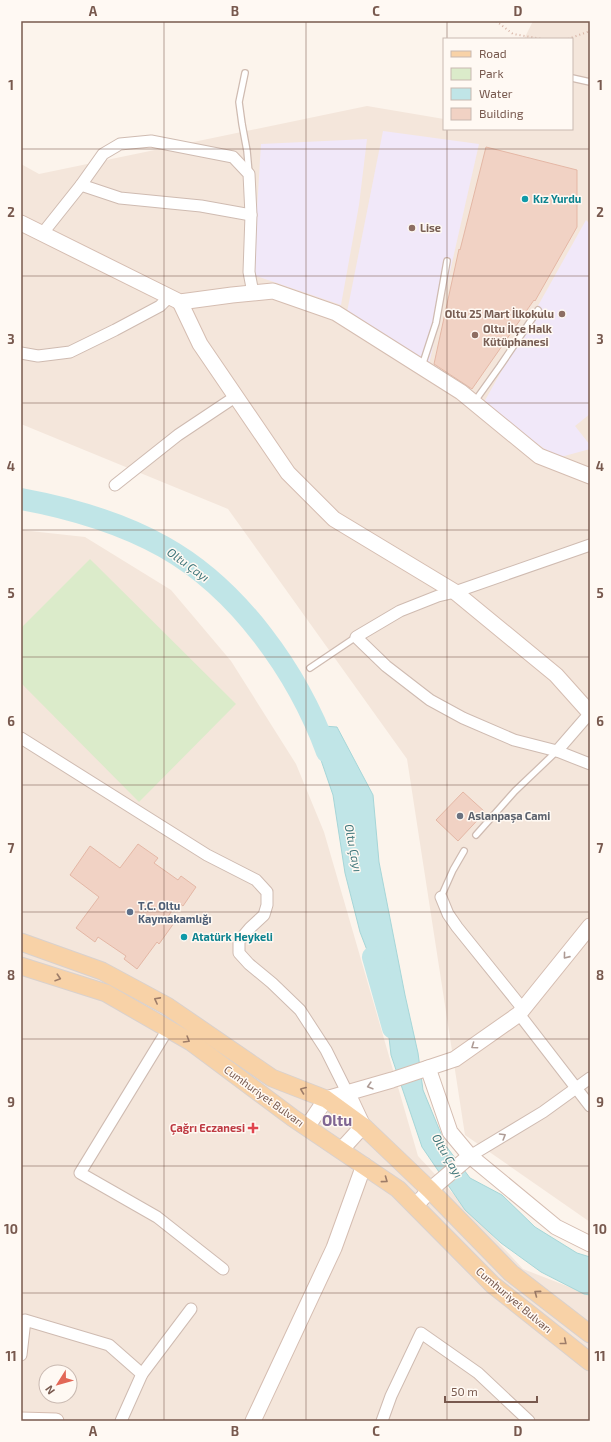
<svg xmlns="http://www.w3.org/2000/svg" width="611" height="1442" font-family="'Exo 2',sans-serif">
	<rect width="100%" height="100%" fill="#fcf4ec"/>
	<g fill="#f4e6db" fill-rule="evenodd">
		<path d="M533 21H590V1222L465 1135 407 759 228 509 21 424V164L39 174 367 106 444 119V129H572V39H524Z"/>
		<path d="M21 530 85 537 171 590 231 661 296 764 324 832 418 1156 523 1269 590 1295V1421H21ZM46 1372H70V1396H46Z"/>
	</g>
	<g fill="#f1e8f9">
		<path d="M383 131 479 144 429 364 347 312Z"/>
		<path d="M367 139 359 205 341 305 253 275 261 144Z"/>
		<path d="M586 220 590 224V414L575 426 590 445V449L557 458 483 404Z"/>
	</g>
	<path fill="#dbebca" d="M90 559 236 704 139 802 21 683V628Z"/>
	<path fill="#c0e5e7" stroke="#a6d6d8" d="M309 725 337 727 373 795 379 862 405 995 418 1053 423 1090 446 1146 470 1178 502 1195 535 1227 577 1253 590 1257V1295L584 1294 541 1272 501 1243 465 1210 422 1147 391 1055 384 994 360 932 345 873 333 795Z"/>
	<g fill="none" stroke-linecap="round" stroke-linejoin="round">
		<g stroke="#c0e5e7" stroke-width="22">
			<path d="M21 499C70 508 121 523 164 547 239 589 298 673 327 752"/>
			<path d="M373 957 393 1028"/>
		</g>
	</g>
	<g fill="#f1d2c4" stroke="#e4b7a5">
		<path d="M486 147 577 170V227L535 301 534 300 472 389 434 364 459 249 460 250Z"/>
		<path d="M463 792 485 812 458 841 436 820Z"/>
		<path d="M138 844 158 858 154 863 178 880 181 876 196 887 183 906 178 902 167 918 174 923 159 944 157 942 137 969 124 959 126 956 98 937 95 942 76 928 99 897 70 875 90 846 120 868Z"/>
	</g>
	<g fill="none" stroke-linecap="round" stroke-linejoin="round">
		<g stroke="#cfbbb1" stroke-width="8">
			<g id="lane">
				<path d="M245 73 239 102 242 124 247 151 249 173"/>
				<path d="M572 78 590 82"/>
				<path d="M422 366 436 323 447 261"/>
				<path d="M475 401 500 366 538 310"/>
				<path d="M310 668 356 637"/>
				<path d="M476 835 515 791 557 751"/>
				<path d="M441 897 453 870 464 851"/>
			</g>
		</g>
		<g stroke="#cfbbb1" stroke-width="13">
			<g id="street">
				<path d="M81 185 120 198 201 206 251 215"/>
				<path d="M42 234 81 185 103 154 120 144 151 141 233 157 249 174 251 215 249 272 253 293"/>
				<path d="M21 353 38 356 70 352 115 330 160 306 169 297"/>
				<path d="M115 485 178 435 235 397"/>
				<path d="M590 545 455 592 438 596 400 611 356 637 386 666 430 700 463 718 514 740 557 751 590 764"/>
				<path d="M21 738 207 855 256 880 267 892V905L264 915 250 928 239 941V953L249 964 272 983 300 1010 326 1050 347 1092"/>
				<path d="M557 751 590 713"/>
				<path d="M441 897 448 914 457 927 523 1009"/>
				<path d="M519 1014 590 1106"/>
				<path d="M168 1029 80 1173 157 1217 223 1269"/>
				<path d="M470 1156 543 1112 590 1078"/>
				<path d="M21 1355 25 1320 109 1345 142 1374"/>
				<path d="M121 1421 142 1374 191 1309"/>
				<path d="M382 1421 391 1396 421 1333 478 1373 529 1421"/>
			</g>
		</g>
		<g stroke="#d5bdb1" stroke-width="17">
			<g id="secondary">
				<path d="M21 223 180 302 232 295 273 291 336 313 461 392 539 456 590 476"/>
				<path d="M180 302 200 344 288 473 334 519 455 592 556 675 590 713"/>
				<path d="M428 1068 450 1132 470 1156 556 1227 590 1244"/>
				<path d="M307 1127 326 1099 392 1080 455 1059 519 1014 590 926"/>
				<path d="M341 1150 363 1126 347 1092"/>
				<path d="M415 1206 430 1190 470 1156"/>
				<path d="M21 1420 56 1421"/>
				<path d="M253 1421 334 1248 364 1165"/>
			</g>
		</g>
		<g stroke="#d9d1cd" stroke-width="19">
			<g id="primary">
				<path d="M21 942 102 971 167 1006 272 1078 326 1099 363 1126 430 1190 511 1273 590 1334"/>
				<path d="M21 966 106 993 191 1042 293 1118 398 1189 493 1285 590 1362"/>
			</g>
		</g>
		<g stroke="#d7b4a6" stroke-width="2" stroke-dasharray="1 3" stroke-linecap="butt">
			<path d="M496 21 513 34 543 39"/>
			<path d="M568 39 590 31"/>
		</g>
		<use href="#lane" stroke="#fff" stroke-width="5.5"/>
		<use href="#street" stroke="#fff" stroke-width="11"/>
		<use href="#secondary" stroke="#fff" stroke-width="15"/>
		<use href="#primary" stroke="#f8d2a7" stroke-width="17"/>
	</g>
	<defs><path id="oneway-chevron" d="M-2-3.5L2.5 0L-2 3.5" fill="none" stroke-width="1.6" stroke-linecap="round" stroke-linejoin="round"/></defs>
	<g stroke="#ae9b95">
		<use href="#oneway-chevron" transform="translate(566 956) rotate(129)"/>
		<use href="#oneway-chevron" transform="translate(474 1046) rotate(145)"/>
		<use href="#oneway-chevron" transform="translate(370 1086) rotate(164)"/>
		<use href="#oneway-chevron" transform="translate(503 1136) rotate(-31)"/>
	</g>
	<g stroke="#9e7d69">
		<use href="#oneway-chevron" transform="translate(58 978) rotate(18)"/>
		<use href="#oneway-chevron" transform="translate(157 1000) rotate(-152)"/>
		<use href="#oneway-chevron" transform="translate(187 1040) rotate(31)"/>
		<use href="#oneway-chevron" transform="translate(303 1090) rotate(-159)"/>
		<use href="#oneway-chevron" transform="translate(385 1180) rotate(36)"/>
		<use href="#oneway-chevron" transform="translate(537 1293) rotate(-143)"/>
		<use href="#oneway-chevron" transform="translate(564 1342) rotate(39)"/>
	</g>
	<path fill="none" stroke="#78594e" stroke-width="1" stroke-opacity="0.55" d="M164 21V1421M306 21V1421M447 21V39M447 129V1421M21 149H590M21 276H590M21 403H590M21 530H590M21 657H590M21 785H590M21 912H590M21 1039H590M21 1166H590M21 1293H590"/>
	<g fill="#0f9aa8" stroke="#fff9f3" stroke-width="1.5">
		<circle cx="525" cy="199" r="4"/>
		<circle cx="184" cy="937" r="4"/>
	</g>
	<g fill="#8d6e63" stroke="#fff9f3" stroke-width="1.5">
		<circle cx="412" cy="228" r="4"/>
		<circle cx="562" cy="314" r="4"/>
		<circle cx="475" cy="335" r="4"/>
	</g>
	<circle fill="#6b7280" stroke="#fff9f3" stroke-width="1.5" cx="460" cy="816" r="4"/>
	<circle fill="#5c6f8a" stroke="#fff9f3" stroke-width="1.5" cx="130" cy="912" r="4"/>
	<path fill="#e0444e" stroke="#fff9f3" stroke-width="1.5" d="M251 1122h4v4h4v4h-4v4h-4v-4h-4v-4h4z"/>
	<g text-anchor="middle" stroke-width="3" stroke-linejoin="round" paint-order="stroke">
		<g font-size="11" font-weight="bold" fill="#0d838f" stroke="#fff9f3" text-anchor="start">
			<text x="533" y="203">Kız Yurdu</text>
			<text x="192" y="941">Atatürk Heykeli</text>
		</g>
		<g font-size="11" font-weight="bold" fill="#785e54" stroke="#fff9f3" text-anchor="start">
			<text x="420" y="232">Lise</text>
			<text x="554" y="318" text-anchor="end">Oltu 25 Mart İlkokulu</text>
			<text x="483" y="333">Oltu İlçe Halk<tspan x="483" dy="13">Kütüphanesi</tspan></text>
		</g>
		<g font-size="11" font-weight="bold" fill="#5b616d" stroke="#fff9f3" text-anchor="start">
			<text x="468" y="820">Aslanpaşa Cami</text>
		</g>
		<g font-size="11" font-weight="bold" fill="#4e5e75" stroke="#fff9f3" text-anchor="start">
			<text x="138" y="910">T.C. Oltu<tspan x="138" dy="13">Kaymakamlığı</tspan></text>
		</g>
		<g font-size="11" fill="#78594e" stroke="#fff9f3">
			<text transform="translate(264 1096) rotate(36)" y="4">Cumhuriyet Bulvarı</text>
			<text transform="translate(514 1300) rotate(40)" y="4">Cumhuriyet Bulvarı</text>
		</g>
		<g font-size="11" font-weight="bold" fill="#be3a42" stroke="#fff9f3" text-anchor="end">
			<text x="245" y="1132">Çağrı Eczanesi</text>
		</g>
		<g font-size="12" font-style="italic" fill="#42787c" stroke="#fff9f3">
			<text transform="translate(188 565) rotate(36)" y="4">Oltu Çayı</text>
			<text transform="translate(353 848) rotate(79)" y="4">Oltu Çayı</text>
			<text transform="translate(447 1156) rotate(60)" y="4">Oltu Çayı</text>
		</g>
		<g font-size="15" font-weight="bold" fill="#806693" stroke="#fff9f3">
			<text x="337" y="1126">Oltu</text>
		</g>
	</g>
	<rect width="611" height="1442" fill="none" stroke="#fff9f3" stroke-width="44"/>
	<rect x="443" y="38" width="130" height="92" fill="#fff9f3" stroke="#c9b9b1"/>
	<rect x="451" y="51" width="20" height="6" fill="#f8d2a7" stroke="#c9b9b1"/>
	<text x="479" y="58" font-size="12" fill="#78594e">Road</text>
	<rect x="451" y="68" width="20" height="12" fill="#dbebca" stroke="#c9b9b1"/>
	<text x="479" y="78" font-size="12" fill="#78594e">Park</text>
	<rect x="451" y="88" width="20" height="12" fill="#c0e5e7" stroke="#c9b9b1"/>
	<text x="479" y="98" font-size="12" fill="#78594e">Water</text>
	<rect x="451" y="108" width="20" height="12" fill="#f1d2c4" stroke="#c9b9b1"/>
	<text x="479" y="118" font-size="12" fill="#78594e">Building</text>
	<g transform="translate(58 1384) rotate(233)"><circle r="19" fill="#fff9f3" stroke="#c9b9b1"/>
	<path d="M0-3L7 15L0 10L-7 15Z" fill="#e26756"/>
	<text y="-6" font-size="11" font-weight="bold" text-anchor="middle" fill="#78594e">N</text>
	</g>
	<path d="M445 1396v6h92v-6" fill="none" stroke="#78594e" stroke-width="2"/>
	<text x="451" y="1396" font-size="12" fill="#78594e" stroke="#fff9f3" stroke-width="3" paint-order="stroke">50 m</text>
	<rect x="22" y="22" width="567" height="1398" fill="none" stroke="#78594e" stroke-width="1.5"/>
	<g font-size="13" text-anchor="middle" font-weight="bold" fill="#78594e">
		<text x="93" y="16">A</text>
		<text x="235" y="16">B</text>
		<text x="376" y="16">C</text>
		<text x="518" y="16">D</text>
		<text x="11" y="90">1</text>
		<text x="600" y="90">1</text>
		<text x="11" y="217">2</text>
		<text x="600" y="217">2</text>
		<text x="11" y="344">3</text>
		<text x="600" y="344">3</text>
		<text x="11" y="471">4</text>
		<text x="600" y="471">4</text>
		<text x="11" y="598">5</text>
		<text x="600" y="598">5</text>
		<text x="11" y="726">6</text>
		<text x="600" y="726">6</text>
		<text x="11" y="853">7</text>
		<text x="600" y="853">7</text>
		<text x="11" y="980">8</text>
		<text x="600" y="980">8</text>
		<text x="11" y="1107">9</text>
		<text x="600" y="1107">9</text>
		<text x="11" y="1234">10</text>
		<text x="600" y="1234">10</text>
		<text x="11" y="1361">11</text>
		<text x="600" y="1361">11</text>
		<text x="93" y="1436">A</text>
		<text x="235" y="1436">B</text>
		<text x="376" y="1436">C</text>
		<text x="518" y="1436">D</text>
	</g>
</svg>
